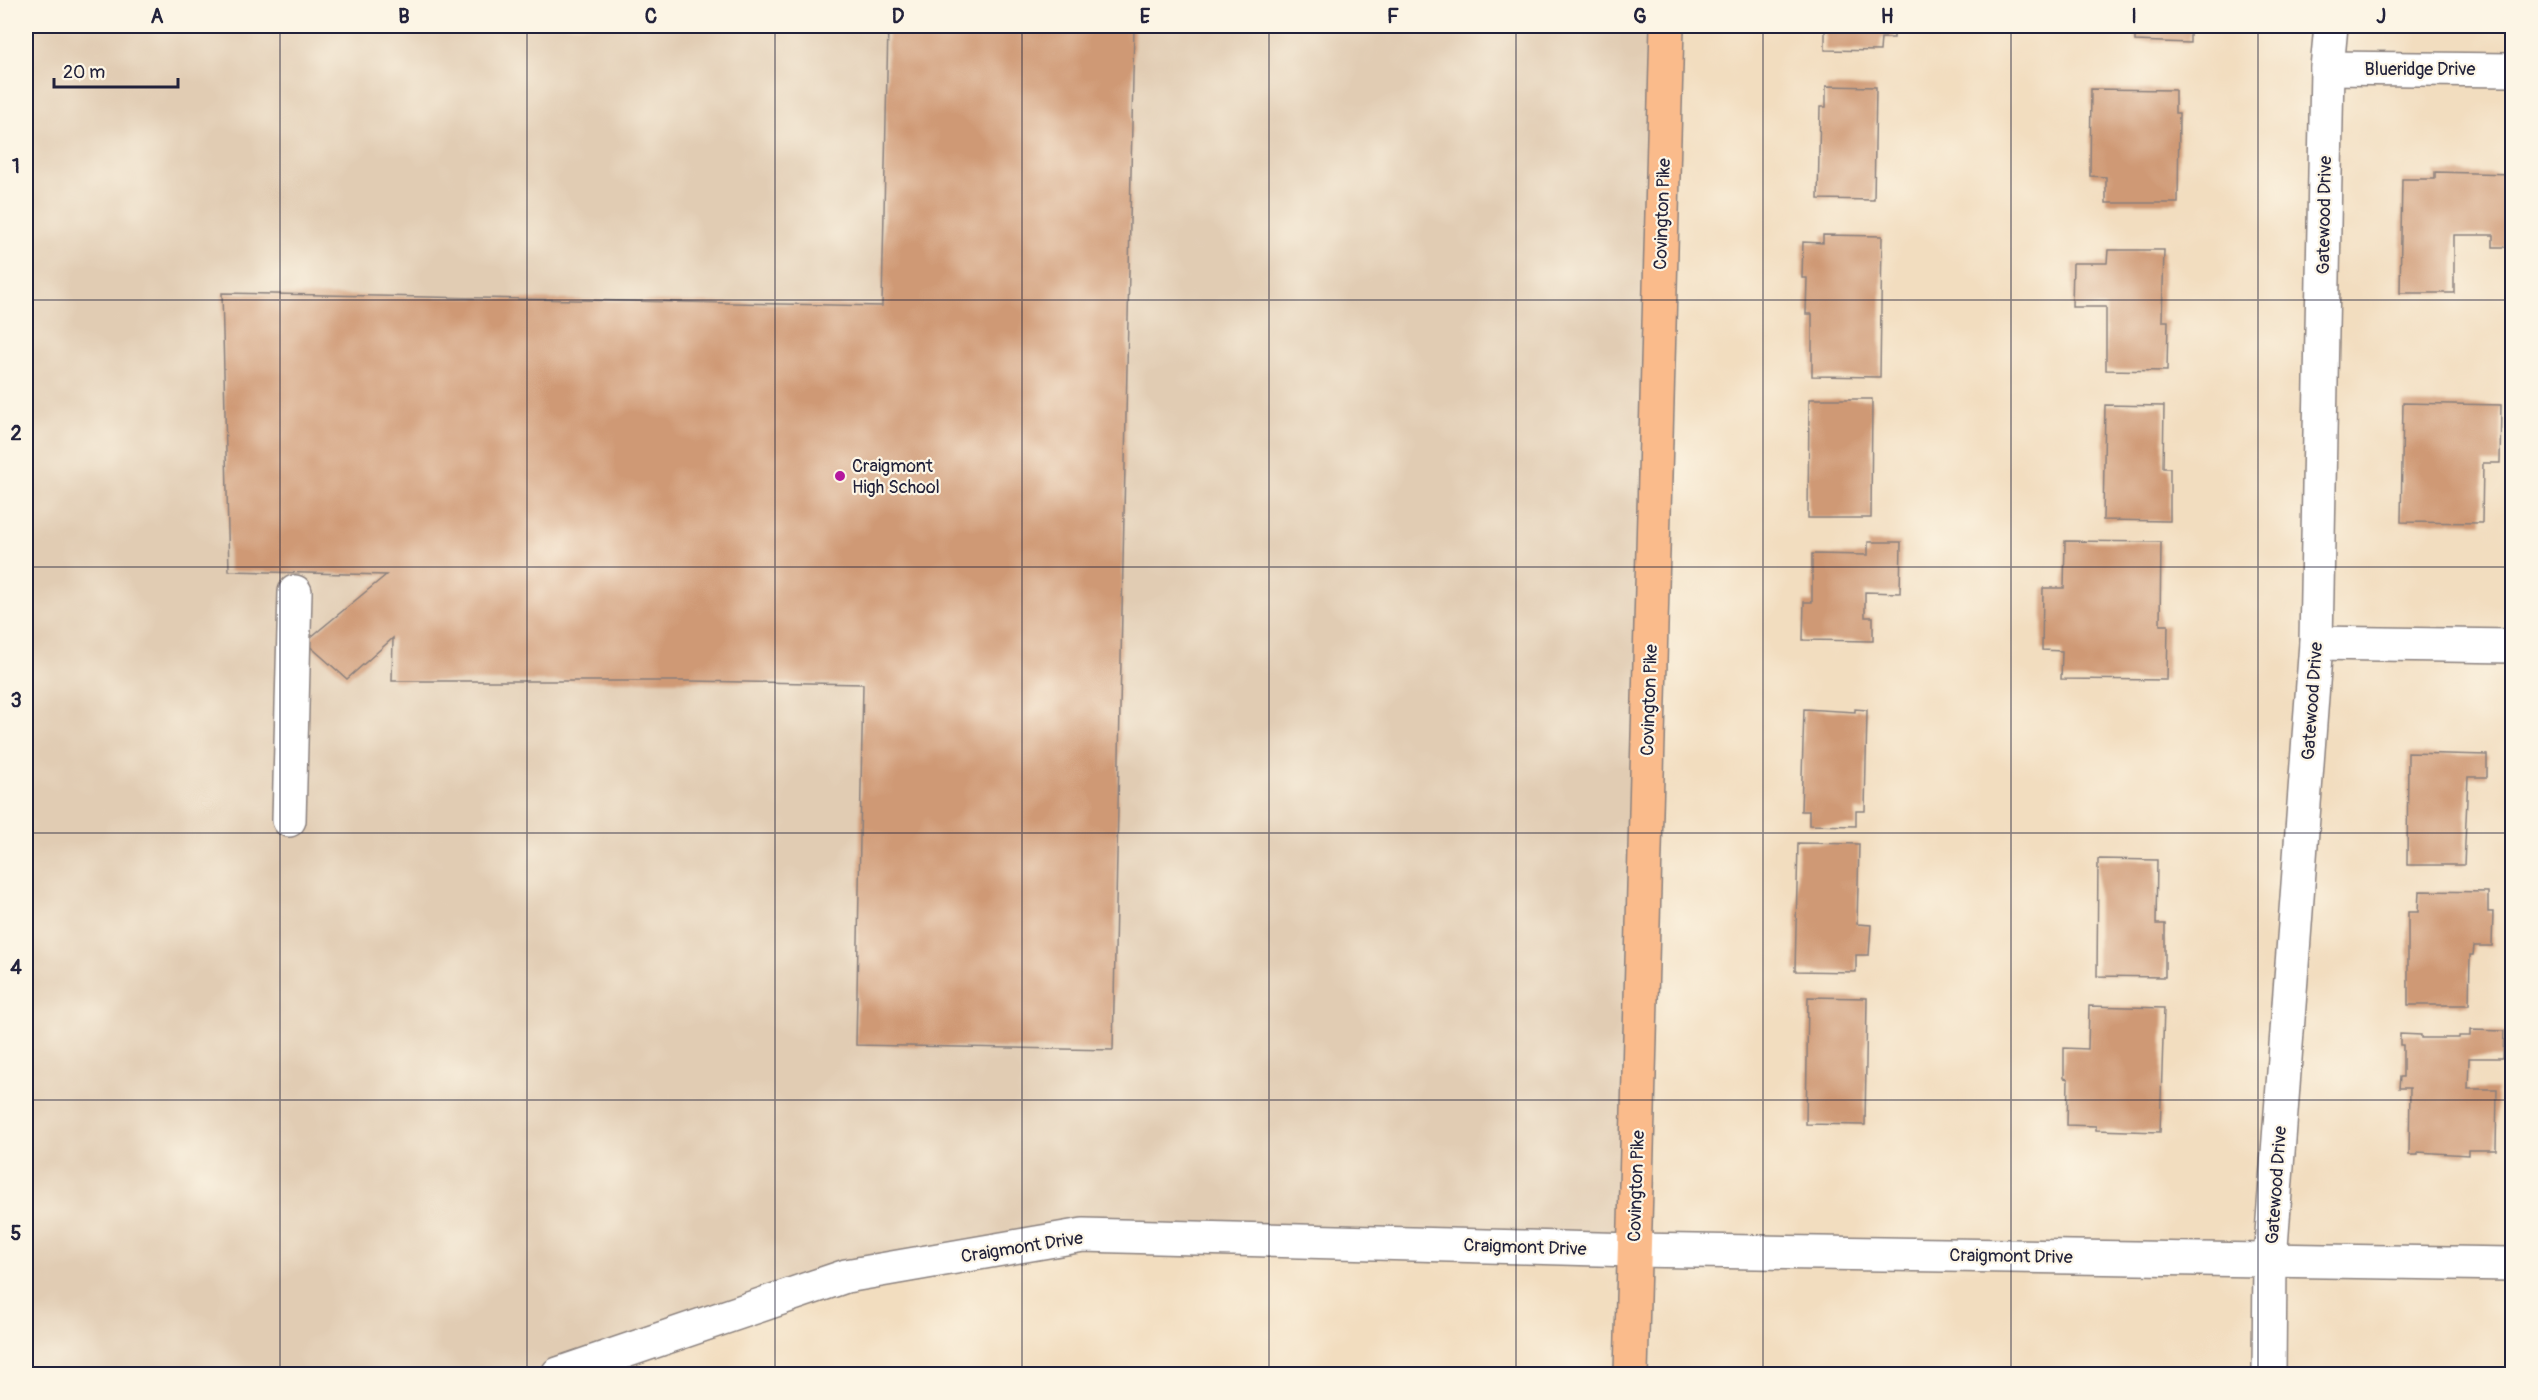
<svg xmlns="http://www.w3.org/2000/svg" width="2538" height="1400" font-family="Pangolin,sans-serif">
	<rect width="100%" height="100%" fill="#fcf5e5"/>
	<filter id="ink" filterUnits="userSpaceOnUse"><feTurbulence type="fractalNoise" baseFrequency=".0167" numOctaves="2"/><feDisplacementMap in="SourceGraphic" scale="12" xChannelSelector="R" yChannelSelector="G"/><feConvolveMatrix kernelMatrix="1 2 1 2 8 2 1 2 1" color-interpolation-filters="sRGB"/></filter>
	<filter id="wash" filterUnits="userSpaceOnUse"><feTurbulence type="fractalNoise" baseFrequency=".008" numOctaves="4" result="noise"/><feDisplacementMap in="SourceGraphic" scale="24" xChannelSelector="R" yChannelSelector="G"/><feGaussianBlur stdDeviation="1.35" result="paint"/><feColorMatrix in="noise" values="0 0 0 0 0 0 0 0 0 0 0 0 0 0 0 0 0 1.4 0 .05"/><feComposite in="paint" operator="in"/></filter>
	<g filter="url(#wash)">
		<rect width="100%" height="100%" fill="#f2ddbf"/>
		<path fill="#e1ccb3" d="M26 26H1667L1634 1250 1083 1235 846 1276 558 1374H26Z"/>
		<g id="blocks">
			<g fill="#cf9975">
				<path d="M888 26H1134L1113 1050 856 1045 863 684 692 681H392L393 638 347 679 305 642 386 575 229 571 222 293 882 306Z"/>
				<path d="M1825 26H1894V38H1881L1880 51 1825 50Z"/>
				<path d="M2135 26H2190V43L2135 41Z"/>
				<path d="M1826 86 1876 87 1874 200 1818 199 1820 107H1826Z"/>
				<path d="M2091 89 2175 90V113H2179L2178 203H2106V177L2090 176Z"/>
				<path d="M2435 172 2512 174V247H2493V235H2454V293H2400L2402 179H2435Z"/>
				<path d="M1823 235 1882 236 1880 377 1812 376V314H1806L1807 278H1802L1803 242 1823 243Z"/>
				<path d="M2108 250H2164L2162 321H2168L2167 371 2106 370V307H2072L2073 263H2107Z"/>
				<path d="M1809 399H1872L1871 518H1808Z"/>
				<path d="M2403 403 2501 405 2500 463H2483L2482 523 2401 522Z"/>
				<path d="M2105 405 2164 406 2163 468H2170V521L2103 520Z"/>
				<path d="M2065 541 2161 542 2160 625H2168L2167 680 2061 679 2062 651 2042 650 2043 588H2064Z"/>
				<path d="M1868 542H1901L1900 593 1865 592V617H1873V641L1803 640 1804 602H1812V554L1868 555Z"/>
				<path d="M1804 709 1855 712V709L1867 710 1865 811H1856V826L1809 825V811H1801Z"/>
				<path d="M2408 753 2487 755V777H2468L2464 865H2407Z"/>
				<path d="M1798 843 1859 844 1857 924 1871 925 1869 955H1856V972L1795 971Z"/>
				<path d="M2098 859 2157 860 2156 924H2165V977L2097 976Z"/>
				<path d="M2419 891 2488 892V912H2493L2492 946H2474L2473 955H2470L2469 1005H2408V912H2418Z"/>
				<path d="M1808 997 1867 998 1865 1125 1806 1124Z"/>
				<path d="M2089 1006 2164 1008 2160 1132 2096 1130V1126L2067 1125 2068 1079 2064 1078V1048L2088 1049Z"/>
				<path d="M2470 1030 2504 1031 2503 1058H2469L2468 1089H2497L2496 1150H2468V1155L2418 1152V1155H2409L2410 1088H2399L2400 1077H2403V1045H2400V1034L2421 1035V1038H2459V1036H2470Z"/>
			</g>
		</g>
	</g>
	<g filter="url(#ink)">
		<use href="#blocks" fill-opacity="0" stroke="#8a807d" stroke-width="1.5"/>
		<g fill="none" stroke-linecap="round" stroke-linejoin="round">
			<g stroke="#8a807d" stroke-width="36">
				<g id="minor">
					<path d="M2327 68 2512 70"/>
					<path d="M2316 643 2512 646"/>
					<path d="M289 820 295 592"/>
					<path d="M558 1374 846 1276 1083 1235 1634 1250 2512 1264"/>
					<path d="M2269 1374 2270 1260 2316 643 2327 68 2331 26"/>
				</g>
			</g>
			<g stroke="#8a807d" stroke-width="36">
				<path id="major" d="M1631 1374 1667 26"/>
			</g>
			<use href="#minor" stroke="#fff" stroke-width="33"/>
			<use href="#major" stroke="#fabb8b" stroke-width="33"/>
		</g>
	</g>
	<path fill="none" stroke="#22223b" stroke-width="1.5" stroke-opacity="0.55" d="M280 26V1374M527 26V1374M775 26V1374M1022 26V1374M1269 26V1374M1516 26V1374M1763 26V1374M2011 26V1374M2258 26V1374M26 300H2512M26 567H2512M26 833H2512M26 1100H2512"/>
	<circle fill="#b5179e" stroke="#fcf5e5" stroke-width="2" cx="840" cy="476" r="6"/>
	<g text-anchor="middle" stroke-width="4.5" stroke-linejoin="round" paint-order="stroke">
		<g font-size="18" fill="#22223b" stroke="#fcf5e5">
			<text x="2420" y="75">Blueridge Drive</text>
			<text transform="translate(1662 214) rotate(-88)" y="6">Covington Pike</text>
			<text transform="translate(2324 215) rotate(-89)" y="6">Gatewood Drive</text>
			<text transform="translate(1649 700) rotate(-88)" y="6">Covington Pike</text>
			<text transform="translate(2312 701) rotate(-86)" y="6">Gatewood Drive</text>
			<text transform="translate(2276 1185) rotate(-86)" y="6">Gatewood Drive</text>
			<text transform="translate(1636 1186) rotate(-88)" y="6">Covington Pike</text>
			<text transform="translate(1022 1247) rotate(-9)" y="6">Craigmont Drive</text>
			<text transform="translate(1525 1247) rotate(2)" y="6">Craigmont Drive</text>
			<text transform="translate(2011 1256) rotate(1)" y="6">Craigmont Drive</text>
		</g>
		<g font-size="18" fill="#22223b" stroke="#fcf5e5" text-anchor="start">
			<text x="852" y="472">Craigmont<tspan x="852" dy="21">High School</tspan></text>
		</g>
	</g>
	<rect width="2538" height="1400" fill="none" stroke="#fcf5e5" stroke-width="66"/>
	<path d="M54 78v9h124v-9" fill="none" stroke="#22223b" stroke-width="3"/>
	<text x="63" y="78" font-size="18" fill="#22223b" stroke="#fcf5e5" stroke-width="4.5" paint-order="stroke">20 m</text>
	<rect x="33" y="33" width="2472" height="1334" fill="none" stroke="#22223b" stroke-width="2"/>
	<g font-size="20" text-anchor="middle" font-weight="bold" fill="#22223b">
		<text x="157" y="23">A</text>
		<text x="404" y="23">B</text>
		<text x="651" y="23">C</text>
		<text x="898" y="23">D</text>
		<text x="1145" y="23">E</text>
		<text x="1393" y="23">F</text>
		<text x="1640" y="23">G</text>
		<text x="1887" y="23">H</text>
		<text x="2134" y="23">I</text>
		<text x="2381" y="23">J</text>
		<text x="16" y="173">1</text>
		<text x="16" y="440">2</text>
		<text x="16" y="707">3</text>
		<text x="16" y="974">4</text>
		<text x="16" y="1240">5</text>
	</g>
</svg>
